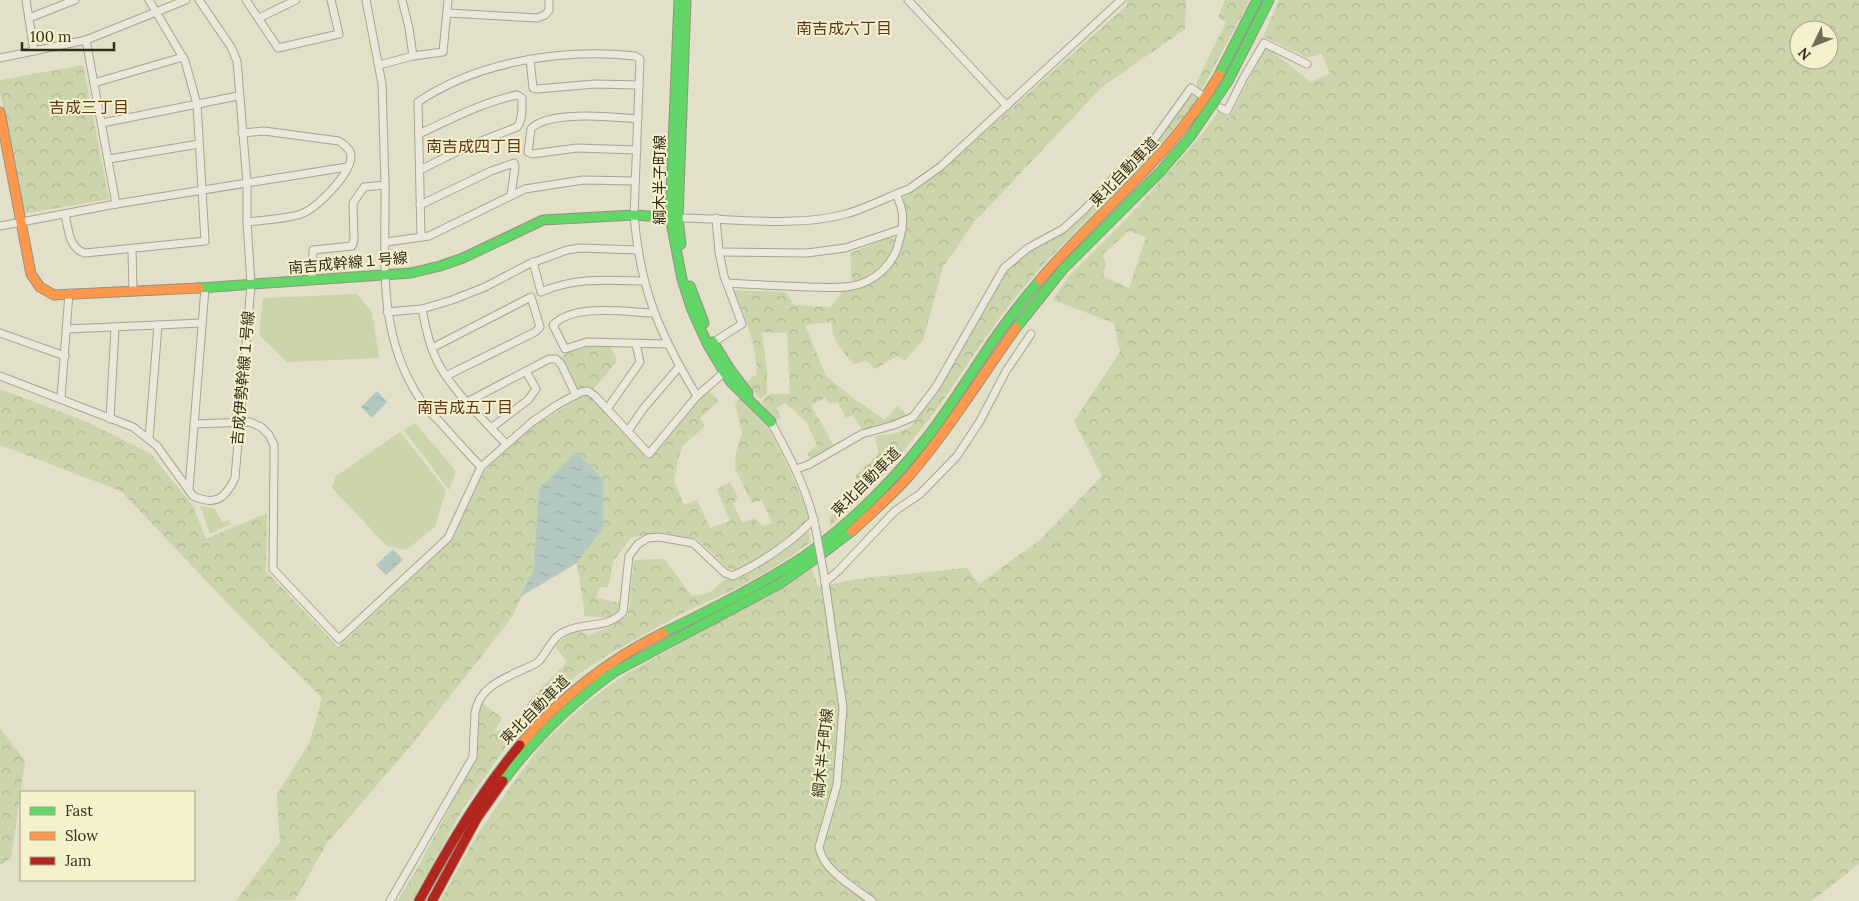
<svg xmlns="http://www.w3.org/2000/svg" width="1859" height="901" font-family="Lora,'Noto Sans JP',serif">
	<defs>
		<pattern id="forest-crowns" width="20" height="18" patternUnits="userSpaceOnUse" patternTransform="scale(1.25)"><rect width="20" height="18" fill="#cbd4aa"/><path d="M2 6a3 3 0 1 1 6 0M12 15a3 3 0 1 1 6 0" fill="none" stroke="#afb692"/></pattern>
		<pattern id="water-ripples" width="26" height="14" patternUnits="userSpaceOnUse" patternTransform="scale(1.25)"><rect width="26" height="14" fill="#b4c8c0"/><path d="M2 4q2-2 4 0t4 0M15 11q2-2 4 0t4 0" fill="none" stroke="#9baca4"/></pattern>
	</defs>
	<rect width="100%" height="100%" fill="#e2e0c8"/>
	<g fill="url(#forest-crowns)" fill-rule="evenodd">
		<path d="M1127 0H1186L1185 29 1102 87 975 221 943 267 923 340 905 361 897 356 875 369 866 361 853 364 835 340 831 322 805 325 826 376 852 397 885 420 897 406 908 416 891 424 862 430 853 415 846 418 838 402 829 404 825 398 811 405 834 446 811 458 807 453 817 446 807 422 785 403 776 408 781 417 774 421 761 402 770 394H790L787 333 762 332 767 373V394L760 399 746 382 757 374C756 344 746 317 733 290L786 292 794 305 830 307 843 291 854 290 886 272 899 252 907 228 903 198 937 175 1126 6Z"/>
		<path d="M1225 0H1250L1201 91 1198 89 1197 81 1226 22 1218 17Z"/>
		<path d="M1279 0H1859V864L1812 901H440L472 843 510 787 543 743 591 699 628 673 812 569 818 587 857 579 967 568 979 584 1040 540 1102 476 1074 421 1120 352 1114 323 1053 300 1068 277 1133 212 1203 133 1219 111 1229 118 1266 47 1311 82 1330 74 1322 54 1308 58 1263 36ZM1799 30H1829V60H1799ZM1129 231 1146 237 1129 288 1103 276 1106 265 1103 254Z"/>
		<path d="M83 65 109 199 24 214 0 92V80Z"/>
		<path d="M1193 93 1199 97C1149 165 1084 218 1029 281 994 321 967 367 936 410 904 452 871 491 831 525L829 517 854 502 856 496V475L879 454 875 436 893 434 911 427 939 388 965 345 1003 274 1028 250 1041 244 1108 187 1188 94Z"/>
		<path d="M891 237 896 241C887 266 877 276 852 284L850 253Z"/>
		<path d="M610 346 617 361 592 391 586 388 577 387 561 357C576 346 592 346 610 346Z"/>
		<path d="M0 389 85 421 151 454 193 506 206 539 267 513 266 571 338 647 452 540 484 471 534 426 587 393 648 459 707 389 719 401 700 418 705 426 683 446 678 459 674 481 684 505 697 500 710 528 730 521 717 489 730 482 738 497 733 504 742 523 754 518 762 526 772 523 762 500 752 503 735 469 736 453 742 433 735 402 740 398 770 431 790 471 810 517C791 540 762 559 734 571L728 568 697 539 660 532 631 538 614 560 608 587H600L596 598 620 603C617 622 600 617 585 616L577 563 603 528V480L577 453 539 488 533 572 512 617 414 742 327 843 295 900 236 901 280 842 277 795 310 742 322 698 231 607 121 491 0 445Z"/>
		<path d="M808 529 811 542 775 567 741 586 683 613 609 654 576 676 511 739 464 807 412 901H397L417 869 476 758 480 709 482 703 502 718 494 732 513 725 523 717 529 701 567 662 555 646C566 635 574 627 589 635L614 625 628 615 634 560 664 559 692 596 709 593 724 580 742 576Z"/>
		<path d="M0 728 25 761 11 858 0 865Z"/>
	</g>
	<g fill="#cbd4aa">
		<path d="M357 294 372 312 379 358 287 362 259 335 263 298Z"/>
		<path d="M415 423 456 471 449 490 404 430Z"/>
		<path d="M400 432 446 490 435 527 406 550 387 546 332 488 336 476Z"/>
		<path d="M200 506 214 508 222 522 229 520 231 524 210 534Z"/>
	</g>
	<g fill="url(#water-ripples)">
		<path d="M377 391 387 402 372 418 361 407Z"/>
		<path d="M577 452 603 480V528L577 563 520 597 533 572 539 488Z"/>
		<path d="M393 549 403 560 386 575 376 565Z"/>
	</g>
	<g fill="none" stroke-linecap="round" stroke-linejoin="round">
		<g stroke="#a7a492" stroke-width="9">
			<g id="street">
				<path d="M26 0 34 51"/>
				<path d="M246 0 278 48 339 34 331 0"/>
				<path d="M402 0 409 28 413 56"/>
				<path d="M908 0 1007 106"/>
				<path d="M448 13 537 18 545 15 549 10V0"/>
				<path d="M29 18 75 0"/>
				<path d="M259 18 296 0"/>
				<path d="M86 40 116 204"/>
				<path d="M0 58 86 40 186 0"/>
				<path d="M530 59 533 88 537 89 595 84 639 85"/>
				<path d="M379 65 413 56 443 52 448 0"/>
				<path d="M94 83 183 57"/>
				<path d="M1221 108 1227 111 1243 79 1264 43 1307 64"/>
				<path d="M102 123 238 96"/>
				<path d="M242 133 264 131 339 141C344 145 351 149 351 156 351 174 317 208 301 214 287 219 262 220 247 222"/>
				<path d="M419 134C451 119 483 102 517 95L522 98C522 107 523 120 517 127L466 147 420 170"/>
				<path d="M637 150 577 148 532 154 528 152 531 129C547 110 614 117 638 119"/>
				<path d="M109 159 199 144"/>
				<path d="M385 185C386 260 376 333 420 399 425 408 433 415 440 422 453 437 467 452 481 467"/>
				<path d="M896 194 909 189 940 167 1121 0"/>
				<path d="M420 205 491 171 514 163 515 167 511 195"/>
				<path d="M65 214C68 228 69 249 85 253L205 241 197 104 185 61 149 0"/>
				<path d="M678 218C731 218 794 228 846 214 863 209 880 201 896 194 905 213 904 222 899 242 894 264 875 282 852 286 839 289 824 287 810 287 782 286 755 285 727 283"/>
				<path d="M0 226 116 204 347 167"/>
				<path d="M421 237 418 102C478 61 564 48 635 56L640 59 634 215C640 289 659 333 697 396"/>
				<path d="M386 242 429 236 525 189 583 180 635 181"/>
				<path d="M132 250 133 291"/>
				<path d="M719 252 807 253 845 248 902 229"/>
				<path d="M533 262 541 292C575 277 608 280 644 281"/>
				<path d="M312 280 313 250 352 246 354 240 353 203 364 187 385 185 382 84 366 0"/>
				<path d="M422 309C425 324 428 340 434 354 445 384 484 420 506 444"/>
				<path d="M387 312 422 309 452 300 485 287 529 264 567 250 580 248 638 250"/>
				<path d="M654 313C625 312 574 303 553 325L565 349 587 342 667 344"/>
				<path d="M67 329 202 323"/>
				<path d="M0 333 65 356"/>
				<path d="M709 345 742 324 724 276 719 252 716 218"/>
				<path d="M432 348 531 297 540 327 535 332 446 376"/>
				<path d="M0 376 133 427 157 446 193 496C215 506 225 499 235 478L251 285 247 222V183L237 61 231 47 199 0"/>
				<path d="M61 398 69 293"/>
				<path d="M467 402 549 359H556L561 364 576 395"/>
				<path d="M607 409 640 362 636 344"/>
				<path d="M110 419 115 328"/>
				<path d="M771 422C788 454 806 486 814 522"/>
				<path d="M194 424 250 422 261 427 269 435 274 445V463L273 569 339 639 448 538 481 467 532 422 557 405 581 392 588 391 595 396 649 454 697 396 727 370"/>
				<path d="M491 428 528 400 536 389 526 371"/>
				<path d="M628 431 643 409 679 367"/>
				<path d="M149 439 158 325"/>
				<path d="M796 469 808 465 862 434 894 425 913 417 936 387 1004 268 1028 248 1063 229 1085 209 1114 177 1155 138 1191 88 1200 94"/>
				<path d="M189 489 205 288"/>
				<path d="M824 575 843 708 837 785 819 847C823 871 854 887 872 901"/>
				<path d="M825 582 838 571 895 511 920 494 957 456 980 421 1006 371 1031 334"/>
				<path d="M390 901 473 757 475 713C479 687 503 679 524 669 528 667 534 665 538 662 548 652 552 636 566 631 585 622 608 629 623 612L629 556 638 544 648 538 659 537 693 543 725 573 733 576C762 562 791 543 814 519"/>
			</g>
		</g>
		<g stroke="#969282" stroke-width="11">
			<g id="fast">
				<path d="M679 0 670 217 682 279 692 310 708 345 724 372 731 382 771 422"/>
				<path d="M1219 75 1257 0"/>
				<path d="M681 244 678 218 686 0"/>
				<path d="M690 286 704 323"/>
				<path d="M199 288 411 273 440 266 463 258 543 220 634 215 678 218"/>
				<path d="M1016 328 1063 269 1160 172 1190 137 1228 81 1269 0"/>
				<path d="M713 342 729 368 748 393"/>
				<path d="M663 633C712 609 761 585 806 555 851 523 891 483 925 440 944 416 960 390 977 365 996 335 1017 307 1040 280"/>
				<path d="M503 781C534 739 571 703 614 672L779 584 818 557 852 531"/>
			</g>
		</g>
		<g stroke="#969282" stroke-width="11">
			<g id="slow">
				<path d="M0 112 31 274 40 287 54 295 199 288"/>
				<path d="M1040 280C1099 210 1173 155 1219 75"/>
				<path d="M852 531C872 513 892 495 910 475 949 429 981 377 1016 328"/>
				<path d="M520 745C560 698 608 660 663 633"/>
			</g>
		</g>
		<g stroke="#969282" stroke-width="11">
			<g id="jam">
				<path d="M419 901C449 846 480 793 520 745"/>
				<path d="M432 901 477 818 503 781"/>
			</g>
		</g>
		<use href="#street" stroke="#eae8da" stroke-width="7"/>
		<use href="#fast" stroke="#63d668" stroke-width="9"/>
		<use href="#slow" stroke="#ff974d" stroke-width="9"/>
		<use href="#jam" stroke="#b3261e" stroke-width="9"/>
		<g stroke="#a7a492" stroke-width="9" stroke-linecap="butt">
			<path id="street-bridge" d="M815 525 824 575"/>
		</g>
		<use href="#street-bridge" stroke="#eae8da" stroke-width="7"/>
	</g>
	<g text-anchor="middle" stroke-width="4" stroke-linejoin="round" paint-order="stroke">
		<g font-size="15" fill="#342d1b" stroke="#f5f1cd">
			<text transform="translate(1124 172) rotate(-46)" y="5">東北自動車道</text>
			<text transform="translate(660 180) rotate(-90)" y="5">綱木半子町線</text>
			<text transform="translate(348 263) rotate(-5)" y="5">南吉成幹線１号線</text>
			<text transform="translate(243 378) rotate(-85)" y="5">吉成伊勢幹線１号線</text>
			<text transform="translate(866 482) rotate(-45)" y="5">東北自動車道</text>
			<text transform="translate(535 710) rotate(-45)" y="5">東北自動車道</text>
			<text transform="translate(823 753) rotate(-84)" y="5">綱木半子町線</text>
		</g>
		<g font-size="16" fill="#60381b" stroke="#f5f1cd">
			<text x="844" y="34">南吉成六丁目</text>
			<text x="89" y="113">吉成三丁目</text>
			<text x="474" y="152">南吉成四丁目</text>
			<text x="465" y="413">南吉成五丁目</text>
		</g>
	</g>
	<rect x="20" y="791" width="175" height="90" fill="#f5f1cd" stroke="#a8a386"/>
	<rect x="30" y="807" width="25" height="8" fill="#63d668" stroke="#a8a386"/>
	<text x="65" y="816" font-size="15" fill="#342d1b">Fast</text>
	<rect x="30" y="832" width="25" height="8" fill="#ff974d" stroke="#a8a386"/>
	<text x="65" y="841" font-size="15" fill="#342d1b">Slow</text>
	<rect x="30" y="857" width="25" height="8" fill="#b3261e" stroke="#a8a386"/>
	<text x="65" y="866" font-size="15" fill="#342d1b">Jam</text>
	<g transform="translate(1814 45) rotate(227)"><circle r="24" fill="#f5f1cd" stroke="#a8a386"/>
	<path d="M0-4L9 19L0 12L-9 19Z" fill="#716c58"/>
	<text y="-8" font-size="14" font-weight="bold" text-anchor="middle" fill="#342d1b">N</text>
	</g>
	<path d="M22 42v8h92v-8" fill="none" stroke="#342d1b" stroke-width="2.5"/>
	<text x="30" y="42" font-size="15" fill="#342d1b" stroke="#f5f1cd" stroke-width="4" paint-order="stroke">100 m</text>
</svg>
